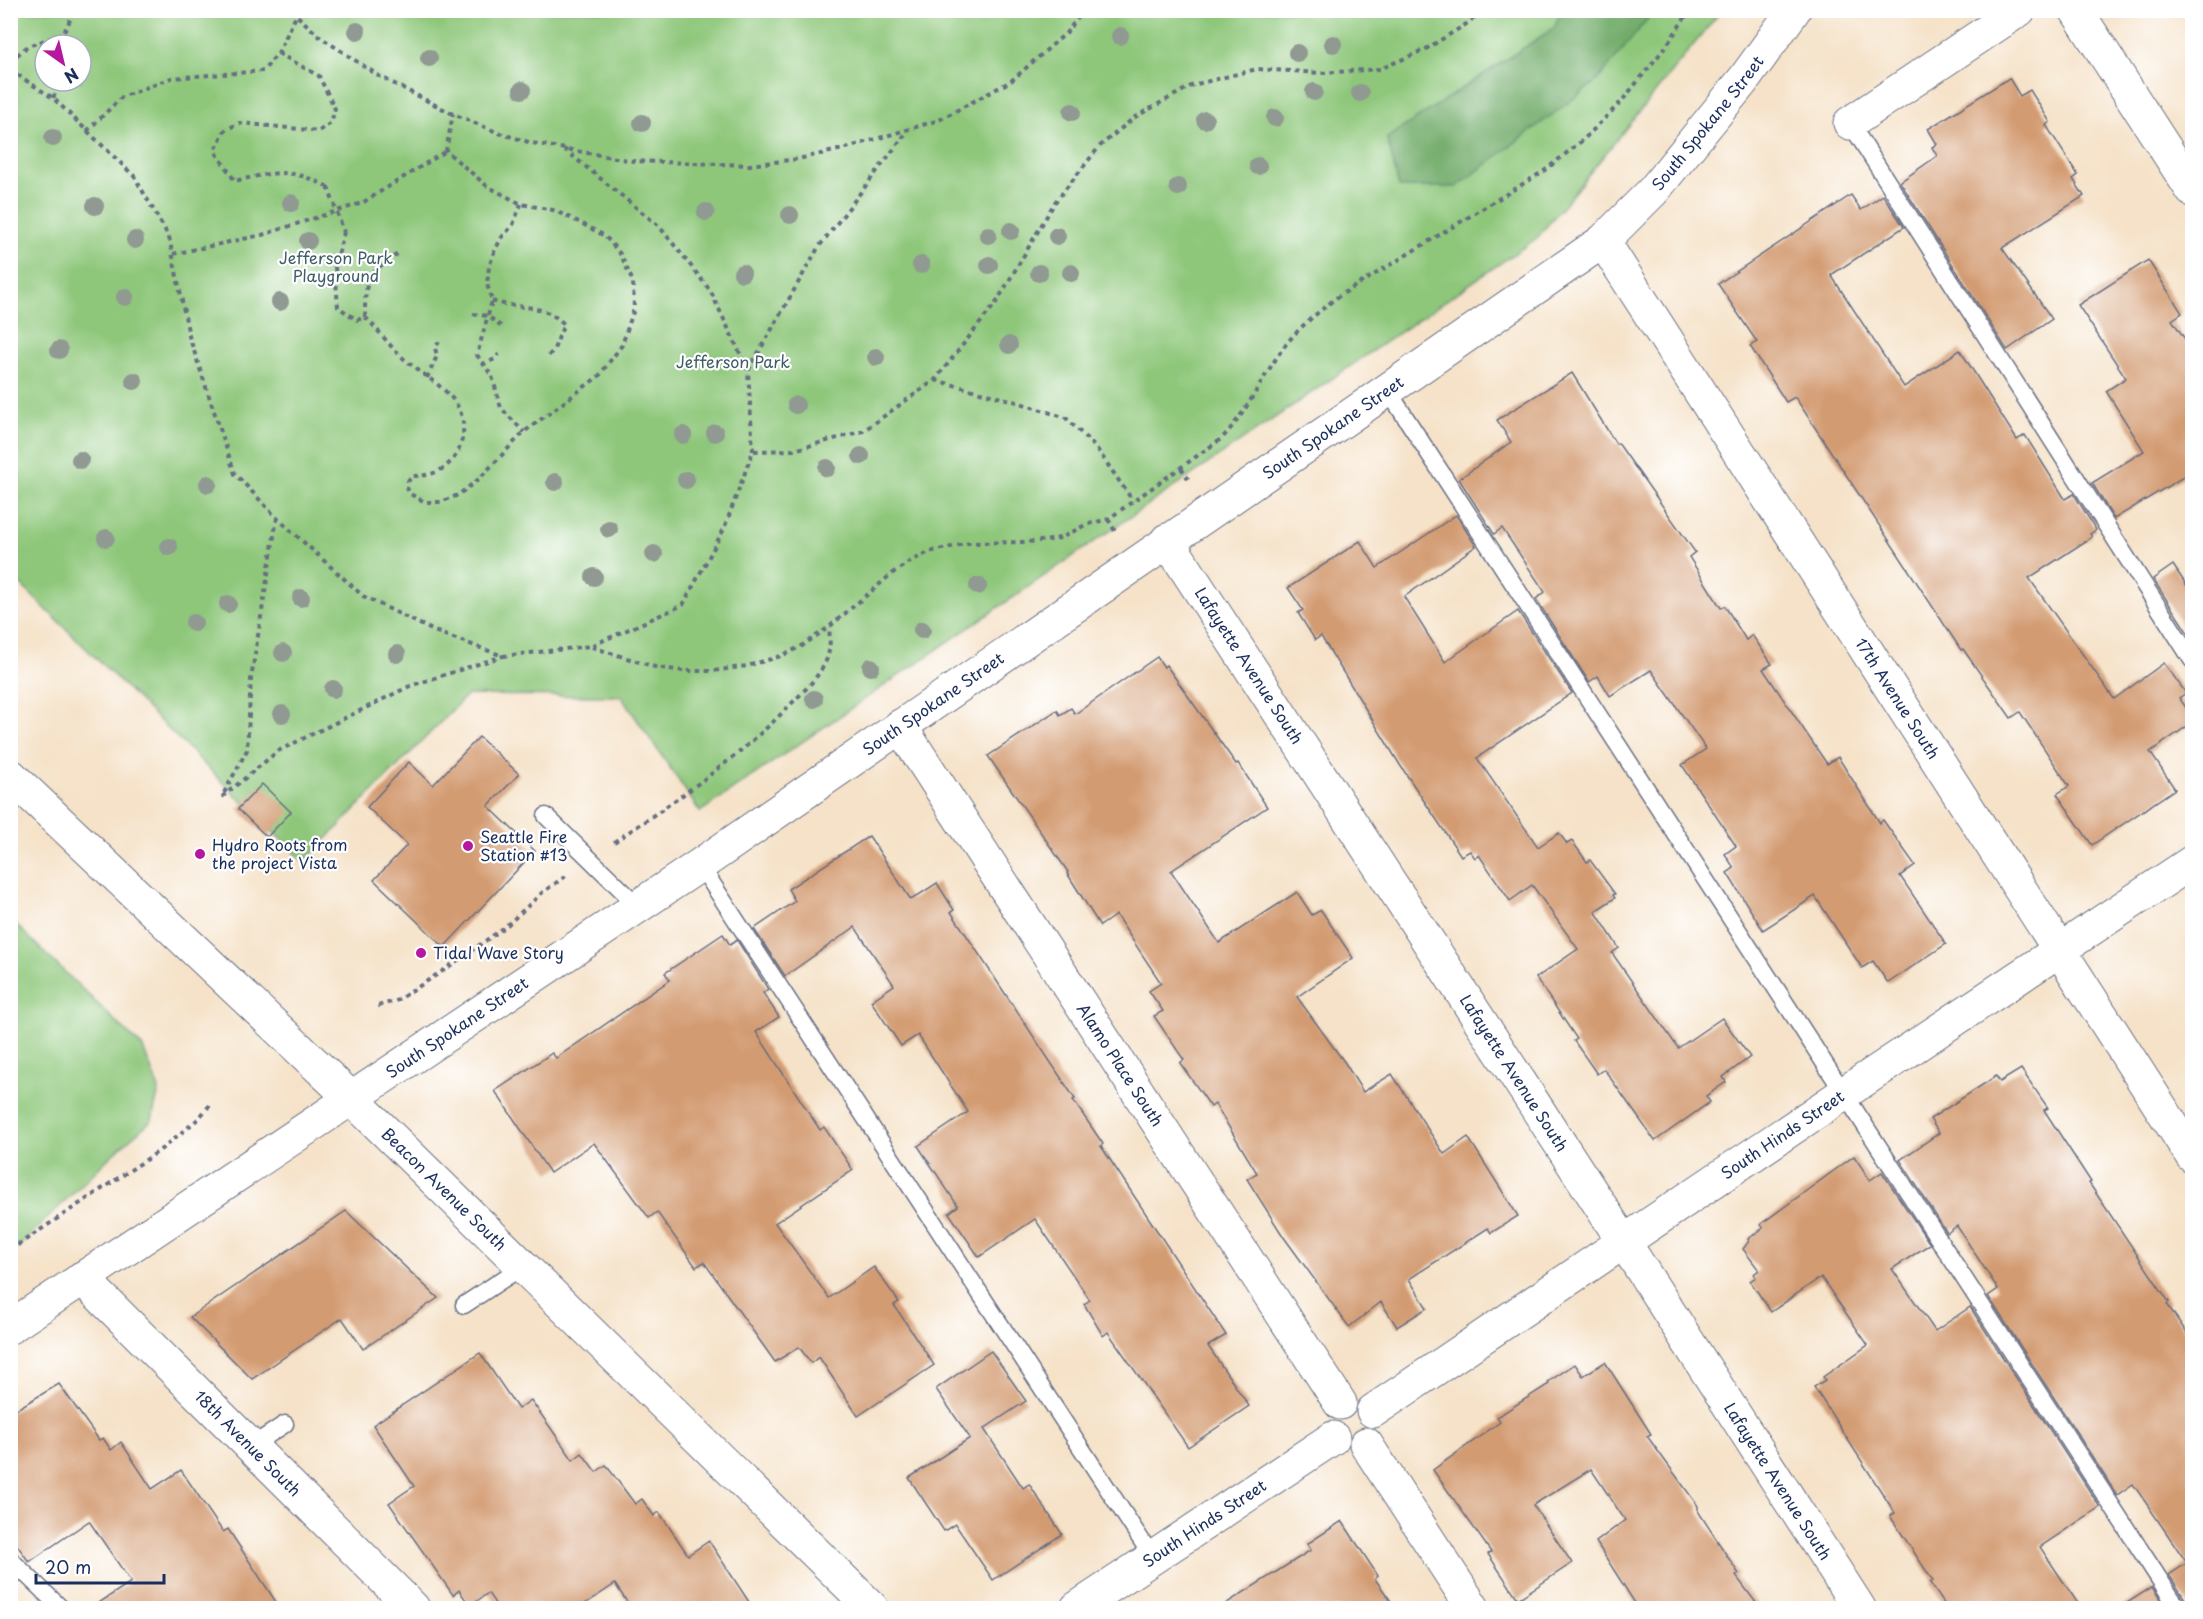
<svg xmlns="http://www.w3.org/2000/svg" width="2203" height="1619" font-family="'Playpen Sans',sans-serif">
	<rect width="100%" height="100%" fill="#fff"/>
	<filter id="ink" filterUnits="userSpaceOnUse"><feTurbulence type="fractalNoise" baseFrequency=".0167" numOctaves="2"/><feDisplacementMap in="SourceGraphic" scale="12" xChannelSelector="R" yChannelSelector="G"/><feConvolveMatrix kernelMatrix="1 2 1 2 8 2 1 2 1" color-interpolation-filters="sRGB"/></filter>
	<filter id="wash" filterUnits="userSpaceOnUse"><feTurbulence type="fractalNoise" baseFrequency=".008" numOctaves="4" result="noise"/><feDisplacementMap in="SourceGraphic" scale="24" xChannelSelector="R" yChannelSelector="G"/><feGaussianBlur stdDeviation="1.35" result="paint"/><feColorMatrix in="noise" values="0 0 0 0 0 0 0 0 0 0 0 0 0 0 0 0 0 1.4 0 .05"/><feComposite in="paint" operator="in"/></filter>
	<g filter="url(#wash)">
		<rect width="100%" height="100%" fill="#f5e2c8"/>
		<g fill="#8ec77a" stroke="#547b6c" stroke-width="1.5" fill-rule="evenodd">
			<path d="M10 11H1721L1537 238 700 812 621 696 467 695 304 862 11 575ZM45 45H81V81H45Z"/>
			<path d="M10 919 143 1048 159 1089 152 1120 115 1152 11 1254Z"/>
		</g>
		<path fill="#72ac6a" stroke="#466e64" stroke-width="1.5" d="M1561 11H1654L1597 81 1456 187H1399L1387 138 1554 28Z"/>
		<g id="blocks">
			<g fill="#d39b72">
				<path d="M2009 78 2020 96 2030 90 2050 122 2046 125 2078 175 2073 179 2084 196 2002 248 2052 319 2007 350 1900 182 1937 156 1932 147 1937 144 1928 129Z"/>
				<path d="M1851 195 1861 210 1883 195 1904 227 1831 275 1904 387 1960 350 2017 440 2025 435 2065 499 2074 494 2096 530 2090 534 2092 537 2029 578 2114 699 2164 663 2186 693 2179 698 2193 717V722L2150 752 2175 789 2092 845 2057 794 2069 786 2020 712 2011 718 1963 649 1961 650 1795 397 1786 402 1750 346 1757 342 1718 284Z"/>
				<path d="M2148 260 2182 313 2172 320 2193 351V471L2114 519 2092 483 2144 451 2106 391 2126 378 2078 305Z"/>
				<path d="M1572 373 1616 444 1618 443 1695 552 1689 557 1721 608 1725 606 1746 640 1752 635 1772 664 1763 669 1827 764 1838 757 1880 823 1883 820 1915 865 1900 876 1946 944 1888 983 1873 961 1862 968 1815 896 1763 930 1727 873 1734 868 1725 854 1736 846 1682 765 1706 749 1651 670 1610 696 1598 676 1589 682 1536 599 1545 592 1502 528 1494 534 1459 479 1511 442 1497 420Z"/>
				<path d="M1456 515 1476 546 1404 597 1445 662 1518 611 1572 693 1477 758 1538 847 1559 833 1567 844 1572 841 1587 862 1590 860 1615 894 1613 895 1615 898 1595 911 1619 948 1612 953 1678 1048 1722 1018 1750 1057 1723 1077 1726 1082 1706 1096 1710 1102 1655 1141 1604 1069 1597 1074 1574 1041 1577 1039 1536 978 1578 949 1532 885 1510 901 1479 855 1475 858 1470 851 1461 856 1400 765 1321 636 1315 640 1298 613 1303 610 1288 588 1360 541 1377 568Z"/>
				<path d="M2173 565 2193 595V641L2153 579Z"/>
				<path d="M1157 657 1164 667 1166 665 1236 764 1238 763 1267 807 1171 871 1219 943 1297 892 1312 915 1321 910 1353 958 1297 997 1345 1063 1363 1092 1392 1074 1444 1154 1468 1137 1518 1216 1491 1233 1488 1228 1409 1279 1427 1308 1397 1327 1381 1302 1349 1327 1283 1236 1247 1179 1257 1173 1215 1104 1211 1107 1180 1063 1184 1060 1154 1016 1163 1011 1149 991 1161 983 1116 915 1100 926 1067 873 1068 872 988 756 1057 710 1060 715 1071 708 1075 714Z"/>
				<path d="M479 737 519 774 488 806 535 851 444 947 374 880 407 845 367 807 409 762 433 785Z"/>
				<path d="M262 784 291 812 267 837 238 809Z"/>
				<path d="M869 836 911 900 937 883 954 910 951 912 1075 1099 1073 1100 1103 1144 1101 1146 1226 1335 1208 1346 1249 1406 1188 1447 1108 1332 1103 1336 1084 1304 1090 1300 1035 1219 979 1257 949 1213 958 1206 918 1146 968 1112 918 1035 901 1046 871 1001 894 985 855 927 785 976 754 929 795 901 788 889Z"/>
				<path d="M723 934 730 945 737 940 768 989 763 993 779 1017 756 1032 820 1130 824 1127 853 1170 775 1223 829 1298 874 1267 899 1302 894 1305 934 1365 858 1416 819 1357 811 1363 799 1347 775 1362 704 1262 696 1267 657 1212 649 1218 594 1143 550 1173 495 1091 552 1053 556 1058 670 980 665 973Z"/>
				<path d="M2021 1069 2048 1108 2044 1110 2091 1182 2089 1183 2169 1302 2167 1304 2193 1342V1608H2188L2187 1602 2169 1575 2187 1563 2133 1484 2117 1495 1988 1296 1998 1289 1957 1226 1947 1233 1900 1160 1939 1133 1930 1119 1996 1076 2000 1082Z"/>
				<path d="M1854 1156 1870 1180 1882 1172 1930 1244 1892 1269 1935 1331 1970 1307 2100 1507 2040 1547 2081 1608H1947L1930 1583 1933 1581 1890 1516 1895 1513 1814 1387 1825 1380 1823 1377 1868 1345 1821 1277 1771 1312 1750 1281 1756 1277 1754 1274 1759 1270 1743 1249 1749 1241 1748 1239 1763 1228 1761 1224Z"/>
				<path d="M346 1211 438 1298 363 1349 342 1318 252 1379 190 1317Z"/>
				<path d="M991 1351 1026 1401 984 1429 1023 1488 1029 1484 1062 1534 993 1580 955 1524 944 1531 909 1478 970 1438 936 1389Z"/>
				<path d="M480 1353 518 1409 531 1400 573 1460 582 1453 596 1472 606 1465 635 1504 642 1499 654 1516 659 1512 688 1555 709 1541 753 1608H631L615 1584 579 1608H498L488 1593 470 1606 459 1590 453 1595 389 1503 414 1486 373 1425Z"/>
				<path d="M1605 1362 1651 1434 1647 1436 1698 1506V1511L1739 1574 1736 1576 1760 1608H1638L1596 1542 1625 1520 1591 1469 1533 1505 1572 1563 1518 1599 1488 1554 1491 1552 1433 1470 1500 1422 1497 1417 1549 1384 1548 1382 1575 1364 1583 1376Z"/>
				<path d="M59 1384 99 1440 103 1438 111 1450 121 1442 152 1489 181 1470 223 1532 228 1529 280 1608H91L131 1582 89 1521 29 1562 10 1535V1413Z"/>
				<path d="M1342 1521 1378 1576 1375 1579 1396 1608H1219L1311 1550 1307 1544Z"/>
				<path d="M2152 1587 2166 1608H2119Z"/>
			</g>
		</g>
	</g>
	<g filter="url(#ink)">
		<use href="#blocks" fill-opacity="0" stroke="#676e83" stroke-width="1.5"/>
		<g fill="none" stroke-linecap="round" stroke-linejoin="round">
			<g stroke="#676e83" stroke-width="19">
				<g id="lane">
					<path d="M1850 123 2192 660"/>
					<path d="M1387 389 2178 1608"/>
					<path d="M546 816 638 906"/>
					<path d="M700 865 1153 1558"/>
					<path d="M464 1305 523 1266"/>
					<path d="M250 1447 285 1424"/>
					<path d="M10 1559 61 1608"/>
				</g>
			</g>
			<g stroke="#676e83" stroke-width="35">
				<g id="street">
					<path d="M2076 10 2192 190"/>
					<path d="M1850 123 2019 10"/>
					<path id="s1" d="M1603 241 2192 1156"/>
					<path id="s2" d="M1167 540 1624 1242 1859 1608"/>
					<path id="s3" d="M900 726 1340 1403"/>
					<path id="s4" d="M82 1278 413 1608"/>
					<path id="s5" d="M1373 1411 1843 1094 2192 862"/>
					<path d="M1366 1444 1473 1608"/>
					<path id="s6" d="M1077 1608 1333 1438"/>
				</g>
			</g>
			<g stroke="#676e83" stroke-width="35">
				<g id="secondary">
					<path id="s7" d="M10 775 351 1098 872 1608"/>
					<path id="s8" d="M10 1327 700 865 1603 241 1653 191 1745 78 1794 10"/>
				</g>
			</g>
			<g stroke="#676e83" stroke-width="4" stroke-dasharray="4.5 4.5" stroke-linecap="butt">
				<path d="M291 10 320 37 379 76 453 114 499 133 532 143 633 161 750 165 798 159 843 149 939 120 1011 81 1066 33 1084 10"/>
				<path d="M63 34 64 45"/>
				<path d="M278 53 319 76 335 109 331 123 319 131 239 123 224 131 215 151 235 181C275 172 290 167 328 187"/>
				<path d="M10 61 28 46 63 34 75 10"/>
				<path d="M10 70 53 98 134 176 169 237 189 336 235 474 277 518 363 596 434 631 503 656 591 646 683 605 724 529 753 451 794 450 863 431 935 380 996 303 1055 202 1100 146 1135 117 1193 85 1257 69 1321 73 1380 69 1426 49 1468 23 1482 10"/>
				<path d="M53 98 61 81"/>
				<path d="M87 131 122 97 171 78 263 71 278 53 296 16"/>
				<path d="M564 149 659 226 710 290 748 370"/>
				<path d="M521 204 513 225 502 237 495 250 489 267 487 284 492 301 477 355 492 376 501 408 524 432"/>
				<path d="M344 232 335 267 338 307 357 320 365 317C379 330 389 346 403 358 427 380 467 395 463 433 462 441 460 448 456 455 445 471 432 476 413 476L408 481 407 488 410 494 425 502H441L458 495 479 479 524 432 599 376 622 345 634 309 633 282 621 255 605 236 579 222 553 210 521 204 487 186 446 151 453 114"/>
				<path d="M173 254 262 235 362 203 446 151"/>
				<path d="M492 301C519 310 542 302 564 324L554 349 546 359"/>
				<path d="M473 314 488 316 503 328"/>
				<path d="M365 317C365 278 366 275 399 253"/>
				<path d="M482 365 495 359 499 354"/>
				<path d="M427 378 437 356 435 348 439 342"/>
				<path d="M935 380 1014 401 1066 418 1097 449 1133 501"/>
				<path d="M753 451 748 371 818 248 907 132"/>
				<path d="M1181 468 1189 480"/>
				<path d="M1108 519 1115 531"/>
				<path d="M592 647 655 667 683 671H713L747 666 781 656 802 646 829 627 894 572 911 561 929 552 969 543 1027 542 1052 540 1063 537 1085 525 1108 519 1221 439C1245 415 1260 382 1279 354 1294 331 1315 315 1336 298L1544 171 1583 140 1621 102 1667 45 1690 10"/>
				<path d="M224 793 247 750 251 679 277 518"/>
				<path d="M222 797 278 751 410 686 503 656"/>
				<path d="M614 842C676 800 738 759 790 705 803 692 817 679 825 663 831 651 830 640 829 627"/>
				<path d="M378 1006 398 1000 444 970 505 927 543 892 566 876"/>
				<path d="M10 1250 159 1151 198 1119 210 1105"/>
			</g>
			<use href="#lane" stroke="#fff" stroke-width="16"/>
			<use href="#street" stroke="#fff" stroke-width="33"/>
			<use href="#secondary" stroke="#fff" stroke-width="33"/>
			<path stroke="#676e83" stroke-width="4" stroke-dasharray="4.5 4.5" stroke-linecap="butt" d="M328 187 344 232"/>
		</g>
		<g fill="#909992">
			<circle cx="357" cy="31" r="9"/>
			<circle cx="1120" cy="36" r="9"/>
			<circle cx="1333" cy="44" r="9"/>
			<circle cx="1297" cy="53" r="9"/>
			<circle cx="429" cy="58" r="9"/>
			<circle cx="522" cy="90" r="9"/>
			<circle cx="1314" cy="92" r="9"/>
			<circle cx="1360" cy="93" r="9"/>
			<circle cx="1072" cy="112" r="9"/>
			<circle cx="1275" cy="118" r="9"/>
			<circle cx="1205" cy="120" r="9"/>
			<circle cx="642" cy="123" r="9"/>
			<circle cx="53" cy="138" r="9"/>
			<circle cx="1258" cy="166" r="9"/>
			<circle cx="1178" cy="187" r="9"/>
			<circle cx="291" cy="203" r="9"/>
			<circle cx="95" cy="206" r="9"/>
			<circle cx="706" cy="212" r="9"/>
			<circle cx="790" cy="215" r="9"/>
			<circle cx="1011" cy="231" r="9"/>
			<circle cx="988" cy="235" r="9"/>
			<circle cx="1057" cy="236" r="9"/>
			<circle cx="135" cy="240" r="9"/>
			<circle cx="308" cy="241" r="9"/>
			<circle cx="921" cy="265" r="9"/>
			<circle cx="989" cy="265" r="9"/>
			<circle cx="742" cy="273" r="9"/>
			<circle cx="1039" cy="273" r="9"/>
			<circle cx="1071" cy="273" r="9"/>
			<circle cx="125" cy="297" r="9"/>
			<circle cx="280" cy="302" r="9"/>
			<circle cx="1009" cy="345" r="9"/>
			<circle cx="59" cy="350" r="9"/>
			<circle cx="876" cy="357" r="9"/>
			<circle cx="134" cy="381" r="9"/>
			<circle cx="796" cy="405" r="9"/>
			<circle cx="715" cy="433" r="9"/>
			<circle cx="683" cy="435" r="9"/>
			<circle cx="861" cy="456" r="9"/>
			<circle cx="80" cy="460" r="9"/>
			<circle cx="827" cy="468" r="9"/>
			<circle cx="686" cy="480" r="9"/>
			<circle cx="555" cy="482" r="9"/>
			<circle cx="208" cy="484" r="9"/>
			<circle cx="609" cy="529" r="9"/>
			<circle cx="106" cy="538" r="9"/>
			<circle cx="169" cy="547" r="9"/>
			<circle cx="654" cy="554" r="9"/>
			<circle cx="594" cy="577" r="9"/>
			<circle cx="978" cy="586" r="9"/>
			<circle cx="301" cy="598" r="9"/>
			<circle cx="228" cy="604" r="9"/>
			<circle cx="194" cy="623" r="9"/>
			<circle cx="922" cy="630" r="9"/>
			<circle cx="283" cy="653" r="9"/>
			<circle cx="397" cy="654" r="9"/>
			<circle cx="871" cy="667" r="9"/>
			<circle cx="333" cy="689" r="9"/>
			<circle cx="814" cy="699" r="9"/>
			<circle cx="282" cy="714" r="9"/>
		</g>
	</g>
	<g fill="#b5179e" stroke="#fff" stroke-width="2">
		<circle cx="468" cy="846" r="6"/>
		<circle cx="200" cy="854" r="6"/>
		<circle cx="421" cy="953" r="6"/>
	</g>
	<g text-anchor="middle" stroke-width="4.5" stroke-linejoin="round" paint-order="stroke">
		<g font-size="16" fill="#1b2f5e" stroke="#fff">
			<text dy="6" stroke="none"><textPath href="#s8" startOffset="2086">South Spokane Street</textPath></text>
			<text dy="6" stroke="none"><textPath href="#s8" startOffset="1600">South Spokane Street</textPath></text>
			<text dy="6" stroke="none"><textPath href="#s2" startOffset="150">Lafayette Avenue South</textPath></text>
			<text dy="6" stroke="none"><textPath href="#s1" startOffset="544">17th Avenue South</textPath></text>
			<text dy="6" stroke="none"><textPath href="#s8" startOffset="1114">South Spokane Street</textPath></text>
			<text dy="6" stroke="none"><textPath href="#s8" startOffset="538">South Spokane Street</textPath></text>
			<text dy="6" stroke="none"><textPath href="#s3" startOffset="404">Alamo Place South</textPath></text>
			<text dy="6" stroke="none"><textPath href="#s2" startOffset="636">Lafayette Avenue South</textPath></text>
			<text dy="6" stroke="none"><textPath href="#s5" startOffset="494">South Hinds Street</textPath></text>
			<text dy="6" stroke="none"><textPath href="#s7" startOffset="600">Beacon Avenue South</textPath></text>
			<text dy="6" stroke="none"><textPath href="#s4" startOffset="234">18th Avenue South</textPath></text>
			<text dy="6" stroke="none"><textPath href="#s2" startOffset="1122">Lafayette Avenue South</textPath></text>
			<text dy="6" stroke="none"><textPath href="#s6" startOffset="153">South Hinds Street</textPath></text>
		</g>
		<g font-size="16" fill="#3e5d66" stroke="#fff">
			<text x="336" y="264">Jefferson Park<tspan x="336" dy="18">Playground</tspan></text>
			<text x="733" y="368">Jefferson Park</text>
		</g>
		<g font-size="16" fill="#1b2f5e" stroke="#fff" text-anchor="start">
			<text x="480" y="843">Seattle Fire<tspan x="480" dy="18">Station #13</tspan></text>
			<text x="212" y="851">Hydro Roots from<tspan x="212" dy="18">the project Vista</tspan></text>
			<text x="433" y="959">Tidal Wave Story</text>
		</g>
	</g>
	<rect width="2203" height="1619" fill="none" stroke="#fff" stroke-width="36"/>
	<g transform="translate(63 63) rotate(146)"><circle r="28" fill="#ffffff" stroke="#a4acbf" stroke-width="1.5"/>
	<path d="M0-4.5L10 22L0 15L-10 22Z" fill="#b5179e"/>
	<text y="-9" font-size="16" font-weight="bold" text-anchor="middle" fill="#1b2f5e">N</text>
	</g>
	<path d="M36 1574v9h128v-9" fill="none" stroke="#1b2f5e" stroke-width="3"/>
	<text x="45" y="1574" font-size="18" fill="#1b2f5e" stroke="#ffffff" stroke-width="4.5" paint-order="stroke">20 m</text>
</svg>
